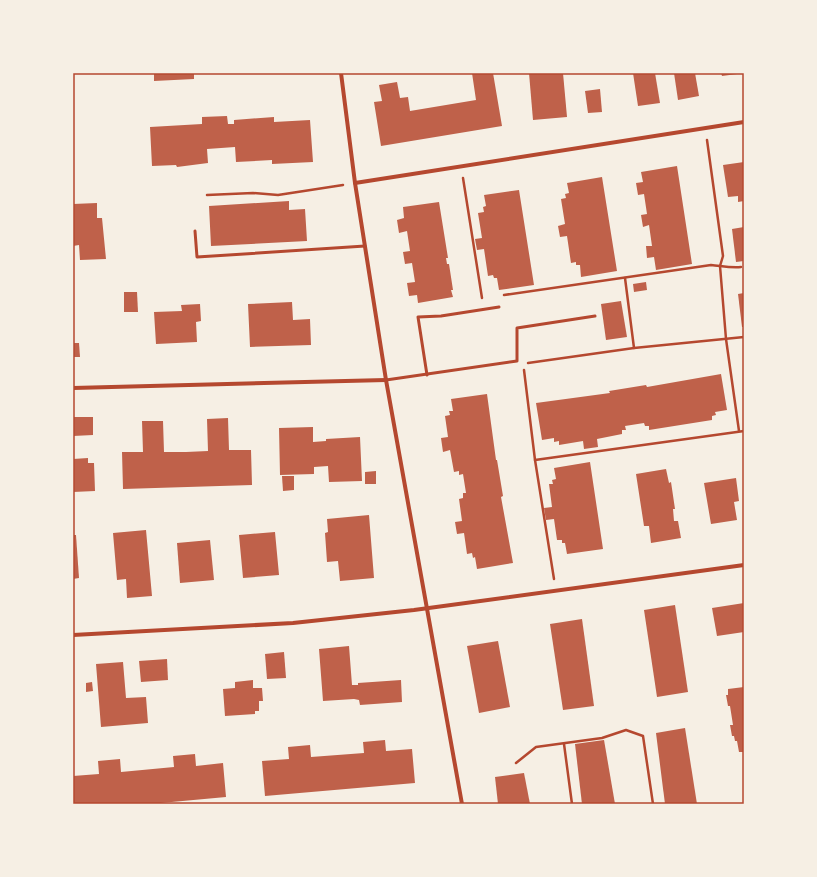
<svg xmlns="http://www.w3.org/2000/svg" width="817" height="877" font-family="Commissioner,sans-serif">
	<rect width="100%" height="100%" fill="#f6efe4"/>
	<g fill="#bf614a">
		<path d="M154 73H194V79L154 81Z"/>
		<path d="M472 73H493L502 126 381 146 374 102 382 101 379 85 397 82 400 98 408 97 410 111 476 100Z"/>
		<path d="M529 73H563L567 117 533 120Z"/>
		<path d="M633 73H655L660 103 638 106Z"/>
		<path d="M674 73H695L699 96 678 100Z"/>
		<path d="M721 73H737V74L722 76Z"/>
		<path d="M600 89 602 112 588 113 585 91Z"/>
		<path d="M227 116 228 124H234V120L274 117V122L310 120 313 162 272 164V160L236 162 235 147 207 149 208 163 177 167 176 165 152 166 150 127 202 124V117Z"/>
		<path d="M744 162V201L738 202V196L728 197 723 165Z"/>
		<path d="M677 166 692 264 656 270 654 257 647 258 646 246H652L649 225 643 227 641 215 647 214 644 194 638 195 636 183 643 182 641 172Z"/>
		<path d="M602 177 617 271 581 277 580 265H576V262L571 263 567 236 560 237 558 226 565 224 561 199 566 198 565 194 569 193 567 183Z"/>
		<path d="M519 190 534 285 499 290 497 278H494L493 275 488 276 484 249 477 250 475 239 482 238 478 213 484 212 483 207 486 206 484 195Z"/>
		<path d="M289 201V210L305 209 307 241 211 246 209 206Z"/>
		<path d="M439 202 448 258H446L447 264H449L453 290H451L453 297 418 303 417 295 409 296 407 283 415 282 412 263 405 264 403 252 410 251 407 231 399 233 397 220 404 218 403 207Z"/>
		<path d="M97 203V218H102L106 259 80 260 79 245 73 246V204Z"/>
		<path d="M744 227V261L736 262 732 229Z"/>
		<path d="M646 282 647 290 634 292 633 284Z"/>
		<path d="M124 292H137L138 312H124Z"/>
		<path d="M744 293V327H742L738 294Z"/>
		<path d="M621 301 627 337 606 340 601 304Z"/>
		<path d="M292 302 293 320 310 319 311 345 250 347 248 304Z"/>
		<path d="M200 304 201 321 196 322 197 342 156 344 154 312 182 311 181 305Z"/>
		<path d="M73 343H79L80 357H73Z"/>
		<path d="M721 374 727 410 715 412 716 415 712 416V420L649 430V426H645L644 423 625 426 626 430H622V434L597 439 598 447 584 449 583 441 559 445V441L554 442V438L542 440 536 403 610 393 609 391 646 385 647 387Z"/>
		<path d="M487 394 496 460H497L503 496 501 497 513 563 477 569 475 557 473 558 472 553 467 554 464 533 457 534 455 522 462 521 459 499 463 498V493H466L463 474 459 475V471L454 472 450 450 443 452 441 438 448 437 445 416 450 415 449 411H453L451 399Z"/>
		<path d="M73 417H93V435L73 436Z"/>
		<path d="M228 418 229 450H251L252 485 123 489 122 452H143L142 421H163L164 452H186L208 451 207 419Z"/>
		<path d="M313 427V442L326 441V439L360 437 362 481 329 482 328 466 314 467V474L280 475 279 428Z"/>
		<path d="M88 458V463H94L95 491 73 492V459Z"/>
		<path d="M590 462 603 549 567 554 565 543H562V540H557L554 519 546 520 544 508 552 507 549 484H553L552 480 556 479 554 468Z"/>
		<path d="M666 469 669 483 671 482 675 509H673L674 521H678L681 538 651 543 649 526H644L636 474Z"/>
		<path d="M376 471V484H365V472Z"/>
		<path d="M282 476H294V490L283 491Z"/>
		<path d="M736 478 739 501 734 502 737 520 711 524 704 483Z"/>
		<path d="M369 515 374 578 340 581 338 561 327 562 325 533 328 532 327 519Z"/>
		<path d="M146 530 152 596 127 598 126 579 117 580 113 533Z"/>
		<path d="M275 532 279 575 243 578 239 535Z"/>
		<path d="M73 535H76L79 578 73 579Z"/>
		<path d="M210 540 214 580 180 583 177 543Z"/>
		<path d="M744 603V632L717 636 712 608Z"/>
		<path d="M675 605 688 692 657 697 644 610Z"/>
		<path d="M582 619 594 706 563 710 550 624Z"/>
		<path d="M498 641 510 707 479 713 467 646Z"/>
		<path d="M349 646 352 685H358V683L401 680 402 702 360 705 359 700 354 699 323 701 319 649Z"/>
		<path d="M284 652 286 678 267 679 265 654Z"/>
		<path d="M167 659 168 680 141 682 139 661Z"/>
		<path d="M123 662 126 698 146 697 148 723 101 727 96 664Z"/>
		<path d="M253 680V688H262L263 701H259V711H255V714L225 716 223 689 235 688V682Z"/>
		<path d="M92 682 93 691 86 692V683Z"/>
		<path d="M744 687V752H739L737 741H735L734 736H732L730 725H733L730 706H728L726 695H728V689Z"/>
		<path d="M685 728 697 804H665L656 733Z"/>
		<path d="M385 740 386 751 412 749 415 783 265 796 262 761 289 759 288 747 310 745 311 757 364 753 363 742Z"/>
		<path d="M604 740 615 804H582L575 744Z"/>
		<path d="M195 754 196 766 223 763 226 797 150 804H74L73 776 99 774 98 761 120 759 121 772 174 767 173 756Z"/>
		<path d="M524 773 530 804H498L495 777Z"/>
	</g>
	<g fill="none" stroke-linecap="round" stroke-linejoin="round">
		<g stroke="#b5482f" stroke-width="2.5">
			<path d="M707 140 723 256 720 266 726 339 739 431"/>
			<path d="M463 178 482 298"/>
			<path d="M207 195 253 193 278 195 343 185"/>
			<path d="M625 278 634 348"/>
			<path d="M504 295 711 265C722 266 730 268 741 267"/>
			<path d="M528 363 634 348 744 337"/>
			<path d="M524 370 535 460 554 579"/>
			<path d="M535 460 744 431"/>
			<path d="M564 744 572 804"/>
			<path d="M516 763 536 747 602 738 626 730 643 736 653 804"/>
		</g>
		<g stroke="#b5482f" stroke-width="3">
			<path d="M195 231 197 257 365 246"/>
			<path d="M427 375 418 317 441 316 499 307"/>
			<path d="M386 380 517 361V328L595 316"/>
		</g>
		<g stroke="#b5482f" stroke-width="4">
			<path d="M341 73 355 183 386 380 462 804"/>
			<path d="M355 183 744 122"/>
			<path d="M73 388 386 380"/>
			<path d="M73 635 293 623 414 610 744 565"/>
		</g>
	</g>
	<rect width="817" height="877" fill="none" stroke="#f6efe4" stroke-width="148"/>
	<rect x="74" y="74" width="669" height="729" fill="none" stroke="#b5482f" stroke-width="1.5"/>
</svg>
